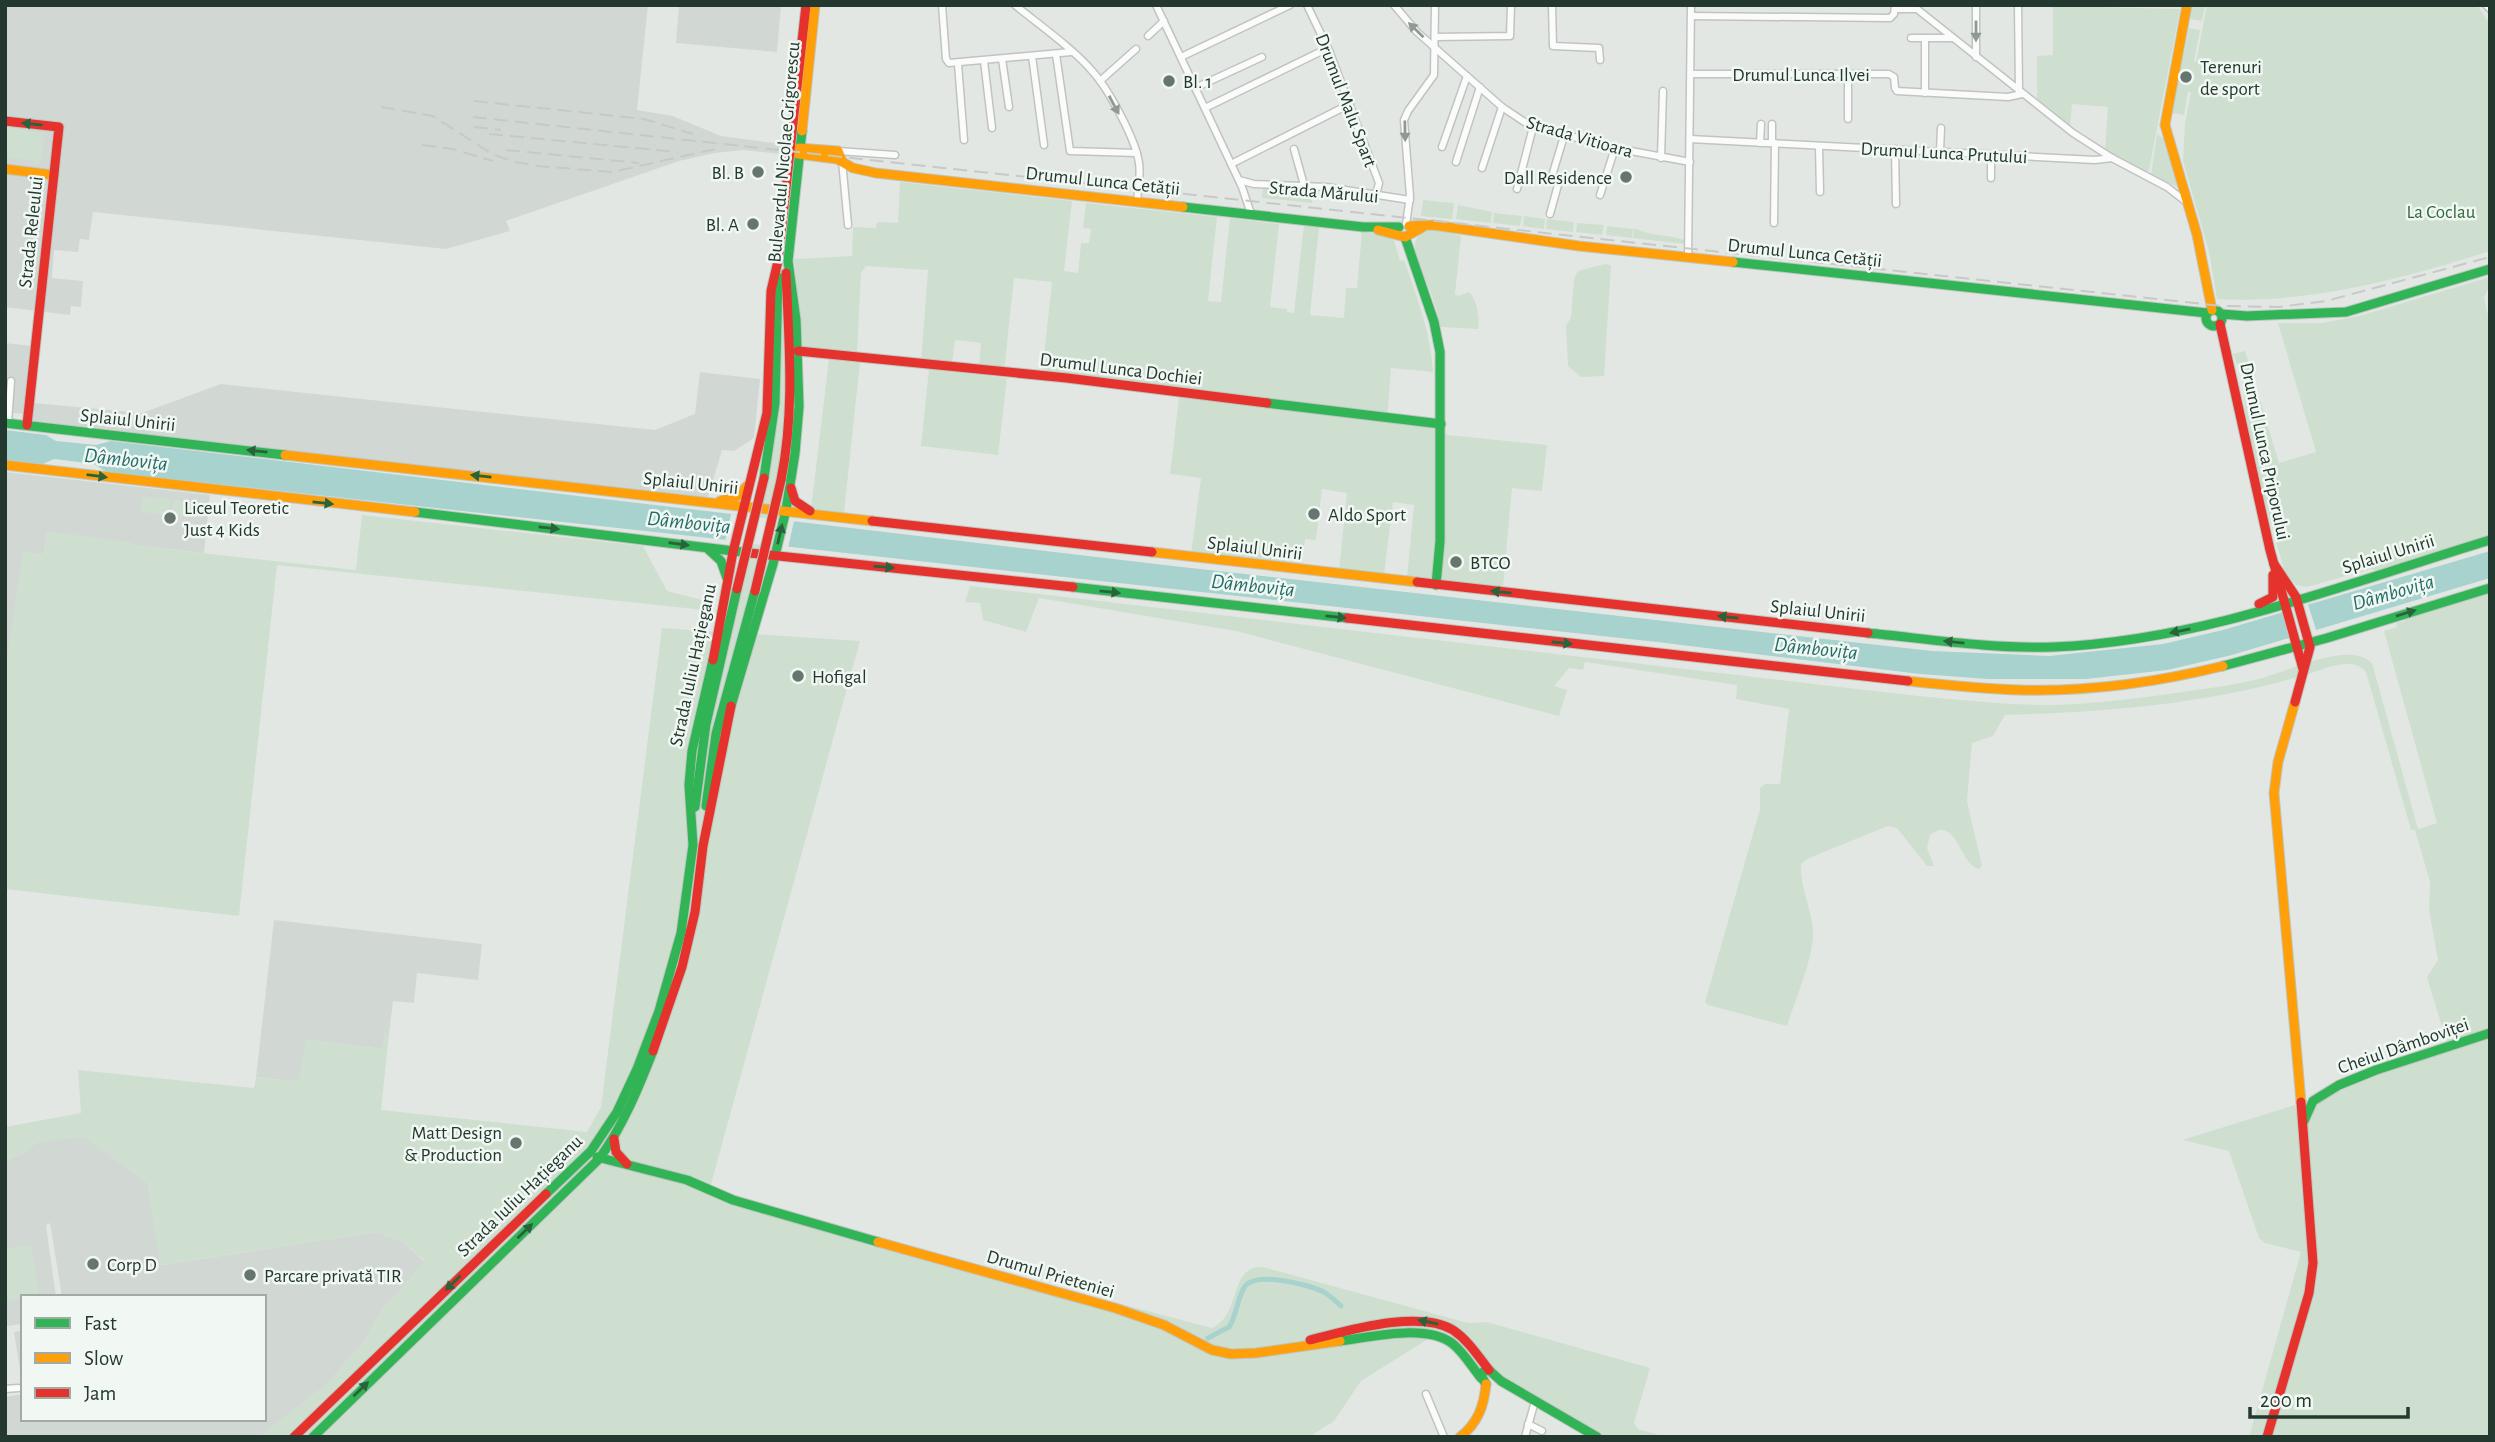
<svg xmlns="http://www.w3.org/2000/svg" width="2495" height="1442" font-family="'Alegreya Sans',sans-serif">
	<rect width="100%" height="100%" fill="#e3e7e4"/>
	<g fill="#d1d8d3">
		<path d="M5 5H648L637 110 673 116 721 136 782 144 781 154 743 150 715 153 679 161 506 221 510 231 446 249 93 212 89 240 80 239 78 252 54 250 52 278 83 281 81 307 71 306 70 315 5 307Z"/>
		<path d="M679 5H781L777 52 676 43Z"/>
		<path d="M5 343 33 346 24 414 5 412Z"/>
		<path d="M700 372 760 379 754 438 734 451 722 450 708 497 658 494 33 421 34 403 142 413 221 384 655 430 695 414Z"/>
		<path d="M5 472 210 495 204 553 130 545 131 543 47 532 44 555 23 552 5 680Z"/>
		<path d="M274 920 482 944 478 980 417 973 414 1003 393 1001 389 1034 385 1033 383 1049 306 1040 300 1082 256 1077Z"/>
		<path d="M83 1136 148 1183 161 1265 376 1232 403 1242 425 1262 382 1310 365 1340 327 1384 260 1437H5V1397L23 1394V1419H264V1297H62L50 1223 46 1225 56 1297H23V1324L6 1326 5 1332V1161L26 1152 36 1142Z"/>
		<path d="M23 1330V1389L14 1332Z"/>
	</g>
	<g fill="#cedfcf">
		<path d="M2192 5H2205L2202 21 2190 19Z"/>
		<path d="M2207 5H2477L2490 24V251C2402 279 2310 304 2217 299L2209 252 2183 161 2185 123 2191 92H2188L2184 115 2172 113 2189 28 2200 30 2194 61 2196 62Z"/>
		<path d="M2053 6 2180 9 2149 170 2145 172 2105 151 2108 107 2072 104 2070 127 2037 102V56L2053 55Z"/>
		<path d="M5 127 44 133 43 151 39 164 36 165 31 160 5 157Z"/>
		<path d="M2157 134 2164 139 2178 187 2151 175Z"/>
		<path d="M900 182 1072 201 1064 271 1078 273 1081 243H1089L1091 229 1083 228 1086 203 1217 217 1208 301 1221 302 1230 218 1279 224 1270 307 1287 309V312L1294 313 1304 224 1319 227 1310 315 1344 318 1346 288H1357L1362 231 1393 237 1400 261 1404 260C1417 297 1431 333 1433 372L1391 368 1387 422 1431 428 1448 435 1547 445 1542 491 1512 488 1503 587 1407 577 1414 505 1393 502 1384 575 1339 570 1347 493 1322 489 1316 540 1305 539 1302 566 1191 554 1201 478 1170 474 1180 390 1042 374 1052 282 1014 278 1004 371 979 367 981 343 955 340 952 364 921 361 928 270 866 266 861 273 857 353 803 347 794 259 852 256 853 227 876 228 877 222 898 223Z"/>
		<path d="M1263 188 1313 190 1312 203 1262 198Z"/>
		<path d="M1423 200 1454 203 1452 219 1421 216Z"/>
		<path d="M1458 205 1492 212 1491 223 1456 219Z"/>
		<path d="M1494 213 1522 216 1520 226 1493 223Z"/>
		<path d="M1524 216 1545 219 1544 229 1523 226Z"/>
		<path d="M1547 219 1574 222 1573 232 1546 229Z"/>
		<path d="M1577 223 1604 225 1602 235 1576 232Z"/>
		<path d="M1607 226 1633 229 1632 238 1606 235Z"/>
		<path d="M1634 228C1651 237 1668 234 1684 240L1685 244 1633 238Z"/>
		<path d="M1437 229 1461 236 1455 294 1458 296 1469 292C1477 299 1480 319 1478 329L1441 327 1439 324C1438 315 1435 305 1432 296 1424 274 1395 232 1437 229Z"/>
		<path d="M1605 264 1611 265 1604 376 1581 377 1568 366 1566 326 1571 317 1574 279 1578 271Z"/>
		<path d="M782 275 788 413 783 451 740 633 860 641 710 1188 1023 1278 1212 1328C1242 1315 1228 1265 1263 1267L1468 1323 1487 1322 1650 1368 1634 1423 1638 1429 1666 1437H1602L1503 1380 1497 1371 1490 1368 1489 1362 1480 1363V1383C1464 1367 1453 1342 1428 1339L1361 1381 1334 1421 1309 1437H260L327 1384 365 1340 382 1310 425 1261 403 1242 376 1232 160 1265 148 1183 84 1137 36 1142 26 1152 5 1161V1127L81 1113 78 1070 254 1088 256 1077 299 1082 306 1040 382 1049 385 1033 389 1034 381 1110 587 1132 601 1107 662 628 730 633 766 476Z"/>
		<path d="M2490 277V285L2484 298 2490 324V538L2377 571 2371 569 2307 587 2296 585 2285 573 2258 478 2247 430 2242 377 2233 354 2245 351 2279 463 2316 452 2278 323H2322L2359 316Z"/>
		<path d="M829 359 860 362 844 513 811 509Z"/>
		<path d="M929 369 1007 378 998 455 921 446Z"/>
		<path d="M143 497 170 499 168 515 141 512Z"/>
		<path d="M174 500 201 503 199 518 172 515Z"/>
		<path d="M362 515 643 546 667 591 714 603V611L277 565 239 916 5 889V672L23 552 44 555 47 532 131 542V545L356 570Z"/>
		<path d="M970 586 1918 696C1962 700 2006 705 2051 705 2095 704 2139 698 2183 692 2209 688 2236 685 2262 678 2289 671 2350 640 2372 663L2418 829 2437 823 2384 631 2397 627 2396 623 2405 621V617L2490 592V1029L2447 1043 2427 977 2438 960 2429 910 2430 882 2415 830H2411L2366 672C2353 656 2327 668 2311 673 2212 704 2109 712 2005 715L1993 736 1972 743 1967 801 1982 866 1979 869C1959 865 1957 814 1930 835L1927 848 1934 866H1927L1897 828 1888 826 1809 858 1801 864C1800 887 1811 907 1813 929 1815 955 1795 1000 1787 1026L1708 1005 1705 1002 1760 809V788L1765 784H1780L1789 709 1736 699 1737 685 1585 662 1583 670 1569 668 1554 686 1567 690 1559 716 1236 631 1039 598 1026 632 983 620 980 603 965 602Z"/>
		<path d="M2490 1037V1437H2249L2301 1252 2265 1243 2259 1238 2229 1151 2182 1140 2295 1105 2297 1113 2312 1109 2324 1096 2370 1076Z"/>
		<path d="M31 1245 39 1297H23V1299L6 1301 5 1249Z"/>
	</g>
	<path fill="#a8d2ce" d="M5 430 46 435 56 441 96 445 111 441 1173 566 1932 651 2049 656 2163 644 2223 630 2490 551V578L2232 655 2167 670 2086 679H1988L1920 674 1657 642 107 472 94 464 54 459 43 464 5 460Z"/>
	<g fill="#e3e7e4">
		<path d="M731 514 794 521 788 548 725 541Z"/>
		<path d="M2307 601 2317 633 2291 641 2281 609Z"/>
	</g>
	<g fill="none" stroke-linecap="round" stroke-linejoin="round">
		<path stroke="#a8d2ce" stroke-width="5" d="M1208 1338 1229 1327C1237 1315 1237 1298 1245 1286 1257 1271 1310 1285 1324 1292 1330 1296 1336 1301 1341 1306"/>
		<g stroke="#c0c4c1" stroke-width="9">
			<g id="street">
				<path d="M942 5 946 59 949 63 1071 52"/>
				<path d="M1015 5C1038 24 1075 50 1093 72 1109 90 1136 140 1139 163 1141 176 1138 189 1137 201"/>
				<path d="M1156 5 1242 187 1251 214"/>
				<path d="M1307 5 1330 53 1379 183 1376 195"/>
				<path d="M1394 5 1417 32 1502 107 1529 125 1615 148 1690 162"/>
				<path d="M1552 5 1553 46 1599 48 1600 60"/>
				<path d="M1912 5 2073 133 2112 158 2167 187 2185 201"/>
				<path d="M2018 5 2019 91"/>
				<path d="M2486 5 2490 9"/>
				<path d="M1895 9H1916"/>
				<path d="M1691 16 1890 18 1894 14 1895 5"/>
				<path d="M1148 36 1164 21"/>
				<path d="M1435 37 1510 36 1511 5"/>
				<path d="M1911 38H1952"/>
				<path d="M1925 38V93"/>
				<path d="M1056 54 1070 151 1137 153"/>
				<path d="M1032 56 1044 145"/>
				<path d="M1181 57 1290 5"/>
				<path d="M1976 57V5"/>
				<path d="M1002 59 1009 107"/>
				<path d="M984 61 992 128"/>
				<path d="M958 64 964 140"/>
				<path d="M1691 74H1889L1894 77 1895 88 1897 91 2008 97 2022 94"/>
				<path d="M1100 81 1136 49"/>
				<path d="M1195 88 1262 57"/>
				<path d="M1205 108 1328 48"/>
				<path d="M1848 119V74"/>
				<path d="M1690 139 2095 160 2112 158"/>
				<path d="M1760 143 1761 124"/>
				<path d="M1772 143V124"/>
				<path d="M1819 146 1820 192"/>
				<path d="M1442 147 1467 76"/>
				<path d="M1294 149 1304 185"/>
				<path d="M1895 149 1896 204"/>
				<path d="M838 151 895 155"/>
				<path d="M1940 151 1941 128"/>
				<path d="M1991 155V178"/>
				<path d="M1661 158 1663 91"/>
				<path d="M842 161 848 225"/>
				<path d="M1456 162 1480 87"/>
				<path d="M1231 164 1350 104"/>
				<path d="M1482 168 1502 107"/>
				<path d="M1239 180 1254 184 1326 187 1410 200"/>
				<path d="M1517 189 1533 127"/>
				<path d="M1600 195 1615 148"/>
				<path d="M1550 214 1558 185 1552 179V176L1564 136"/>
				<path d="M1774 223 1775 143"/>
				<path d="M1406 224 1410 196 1404 120 1408 111 1434 75 1435 5"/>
				<path d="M1688 257 1691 5"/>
				<path d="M8 423 11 381"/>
				<path d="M5 1389 18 1388"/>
				<path d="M1426 1394 1444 1437"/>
				<path d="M1528 1424 1542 1431"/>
				<path d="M1525 1437 1535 1401"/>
			</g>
		</g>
		<g stroke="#bfc5c1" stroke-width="11">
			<g id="fast">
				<path d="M1183 207 1363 227H1399"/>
				<path d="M1405 237 1434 322 1440 352V541L1436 585"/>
				<path d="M1733 262 2207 313"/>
				<circle cx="2214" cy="318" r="8"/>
				<path d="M2221 314 2247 316 2346 312 2490 269"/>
				<path d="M1267 403 1441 424"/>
				<path d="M5 423 285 455"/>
				<path d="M764 478 775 403 778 277"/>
				<path d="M415 512 750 553"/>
				<path d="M709 550 721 561 727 578"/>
				<path d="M1073 587 1347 618"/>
				<path d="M1868 633C1929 639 1991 649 2053 647 2203 641 2348 583 2490 540"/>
				<path d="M2223 666 2327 638 2490 588"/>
				<path d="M731 706 773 564 786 510 795 453 799 406 796 320 788 261 802 131"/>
				<path d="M706 806 716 734 755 591"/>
				<path d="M695 807 706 724 737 589"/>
				<path d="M2304 1121 2313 1101 2339 1085 2376 1070 2490 1033"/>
				<path d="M597 1157 687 1180 733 1200 878 1242"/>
				<path d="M546 1194 591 1151 617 1112 637 1069 659 1011 681 933 693 845 689 785 692 751 713 660"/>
				<path d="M1340 1341C1372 1337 1427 1323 1453 1344 1464 1353 1472 1367 1481 1378"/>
				<path d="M1486 1384 1481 1376 1483 1372 1489 1370 1501 1381 1597 1437"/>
				<path d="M313 1437 599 1159C623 1126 638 1089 653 1051"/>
			</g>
		</g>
		<g stroke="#bfc5c1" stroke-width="11">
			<g id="slow">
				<path d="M2187 5 2165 125 2197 235 2212 310"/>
				<path d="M802 131 815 5"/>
				<path d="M799 148 838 151 842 161"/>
				<path d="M798 154 837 159 853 168 876 173 1183 207"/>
				<path d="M5 169 54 175"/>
				<path d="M1409 226 1433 225 1579 246 1733 262"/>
				<path d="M1378 230 1405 237 1423 227"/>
				<path d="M285 455 872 521"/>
				<path d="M5 465 415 512"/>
				<path d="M720 501 738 496 747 486"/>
				<path d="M1152 552 1417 582"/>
				<path d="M1908 681C1945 685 1983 689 2020 690 2088 692 2158 682 2223 666"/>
				<path d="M2295 702 2278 762 2274 793 2301 1102"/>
				<path d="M878 1242 1115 1308 1164 1325 1212 1350 1231 1354 1256 1353 1340 1341"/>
				<path d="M1460 1437C1478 1423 1484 1406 1486 1384"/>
			</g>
		</g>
		<g stroke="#bfc5c1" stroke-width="11">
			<g id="jam">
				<path d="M5 121 59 127 27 425"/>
				<path d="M2220 324 2270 550 2303 669"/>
				<path d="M798 351 1067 378 1267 403"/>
				<path d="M781 480C795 411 789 343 786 273"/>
				<path d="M791 488 795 501 810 511"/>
				<path d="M872 521 1152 552"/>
				<path d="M750 553 1073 587"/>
				<path d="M2274 564 2296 597 2310 647 2295 702"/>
				<path d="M1417 582 1868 633"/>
				<path d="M2259 604 2273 597V575"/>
				<path d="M1347 618 1908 681"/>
				<path d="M713 660 733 552 767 413 771 291 778 261 806 5"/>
				<path d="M653 1051 682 967 695 912 703 846 731 706"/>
				<path d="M614 1139 616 1152 627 1164"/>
				<path d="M1310 1340C1347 1331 1419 1309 1453 1330 1468 1340 1478 1356 1489 1370"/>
				<path d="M294 1437 546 1194"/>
				<path d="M2267 1437 2309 1293 2313 1263 2301 1102"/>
			</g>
		</g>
		<use href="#street" stroke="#fbfbfb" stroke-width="6"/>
		<use href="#fast" stroke="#30b455" stroke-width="9"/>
		<use href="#slow" stroke="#ff9f0a" stroke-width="9"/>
		<use href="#jam" stroke="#e5322d" stroke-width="9"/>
		<g stroke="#c6c9c8" stroke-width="2" stroke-dasharray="14 7" stroke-linecap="butt">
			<path d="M474 101 644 119 693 134"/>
			<path d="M381 107 433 116 492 154 515 162 538 166 612 172 720 148"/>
			<path d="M473 117 2221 306 2279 307 2326 301 2490 257"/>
			<path d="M474 127 501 130"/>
			<path d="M489 134 678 152"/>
			<path d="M422 145 452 149 493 161"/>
			<path d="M506 150 639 163"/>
		</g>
		<g stroke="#bfc5c1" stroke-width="11" stroke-linecap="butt">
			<g id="jam-bridge">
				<path d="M737 589 764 478"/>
				<path d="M755 591 781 480"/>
			</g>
		</g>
		<use href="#jam-bridge" stroke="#e5322d" stroke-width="9"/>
	</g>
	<defs><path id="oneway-solid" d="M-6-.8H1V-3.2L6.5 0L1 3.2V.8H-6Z" transform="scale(1.75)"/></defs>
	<g fill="#8f9a94">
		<use href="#oneway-solid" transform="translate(1416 30) rotate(-136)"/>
		<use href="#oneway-solid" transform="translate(1976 31) rotate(90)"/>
		<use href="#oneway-solid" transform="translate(1114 105) rotate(62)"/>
		<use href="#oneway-solid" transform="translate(1405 131) rotate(89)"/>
	</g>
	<g fill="#28633c">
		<use href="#oneway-solid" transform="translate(32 124) rotate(-174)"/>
		<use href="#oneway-solid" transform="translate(257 451) rotate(-174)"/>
		<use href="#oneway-solid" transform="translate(97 476) rotate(7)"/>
		<use href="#oneway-solid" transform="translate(481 476) rotate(-174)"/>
		<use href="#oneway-solid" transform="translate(323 503) rotate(6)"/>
		<use href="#oneway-solid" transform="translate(549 528) rotate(6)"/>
		<use href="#oneway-solid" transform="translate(780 534) rotate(-77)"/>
		<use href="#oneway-solid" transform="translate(679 544) rotate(8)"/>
		<use href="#oneway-solid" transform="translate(884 567) rotate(5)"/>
		<use href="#oneway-solid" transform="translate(1110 592) rotate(6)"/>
		<use href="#oneway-solid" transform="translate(1501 592) rotate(-174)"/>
		<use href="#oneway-solid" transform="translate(2406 613) rotate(-17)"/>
		<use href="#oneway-solid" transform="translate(1336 617) rotate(6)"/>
		<use href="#oneway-solid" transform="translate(1728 617) rotate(-174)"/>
		<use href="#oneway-solid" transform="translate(2180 631) rotate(169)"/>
		<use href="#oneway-solid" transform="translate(1954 642) rotate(-174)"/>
		<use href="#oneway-solid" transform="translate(1562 643) rotate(6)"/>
		<use href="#oneway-solid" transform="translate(525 1231) rotate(-44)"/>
		<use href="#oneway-solid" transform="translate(453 1283) rotate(136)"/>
		<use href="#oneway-solid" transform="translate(1428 1322) rotate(-168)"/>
		<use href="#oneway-solid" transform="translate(361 1389) rotate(-44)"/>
	</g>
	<g fill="#66756e" stroke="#f1f7f2" stroke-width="2.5">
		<circle cx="2186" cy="77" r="7"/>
		<circle cx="1169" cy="81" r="7"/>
		<circle cx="758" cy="172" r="7"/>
		<circle cx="1626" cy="177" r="7"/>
		<circle cx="753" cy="224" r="7"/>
		<circle cx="1314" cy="514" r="7"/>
		<circle cx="170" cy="518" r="7"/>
		<circle cx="1456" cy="562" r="7"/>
		<circle cx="798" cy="676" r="7"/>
		<circle cx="516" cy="1143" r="7"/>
		<circle cx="93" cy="1264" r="7"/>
		<circle cx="250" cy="1275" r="7"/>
	</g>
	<g text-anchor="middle" stroke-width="5" stroke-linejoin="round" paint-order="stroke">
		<g font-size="19" fill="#23382e" stroke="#f1f7f2" text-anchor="start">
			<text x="2200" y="73">Terenuri<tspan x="2200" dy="22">de sport</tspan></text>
			<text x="1183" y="88">Bl. 1</text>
			<text x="744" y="179" text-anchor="end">Bl. B</text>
			<text x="1612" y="184" text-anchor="end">Dall Residence</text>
			<text x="739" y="231" text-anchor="end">Bl. A</text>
			<text x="184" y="514">Liceul Teoretic<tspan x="184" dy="22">Just 4 Kids</tspan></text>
			<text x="1328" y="521">Aldo Sport</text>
			<text x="1470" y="569">BTCO</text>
			<text x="812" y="683">Hofigal</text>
			<text x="502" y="1139" text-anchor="end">Matt Design<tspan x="502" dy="22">&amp; Production</tspan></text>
			<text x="107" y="1271">Corp D</text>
			<text x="264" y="1282">Parcare privată TIR</text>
		</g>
		<g font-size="19" fill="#23382e" stroke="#f1f7f2">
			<text x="1801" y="81">Drumul Lunca Ilvei</text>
			<text transform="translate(1347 100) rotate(69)" y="7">Drumul Malu Spart</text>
			<text transform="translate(1580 136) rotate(16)" y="7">Strada Vitioara</text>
			<text transform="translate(783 152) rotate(-85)" y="7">Bulevardul Nicolae Grigorescu</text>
			<text transform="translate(1944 152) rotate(3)" y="7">Drumul Lunca Prutului</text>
			<text transform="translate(1103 180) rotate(6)" y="7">Drumul Lunca Cetății</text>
			<text transform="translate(1324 191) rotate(5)" y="7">Strada Mărului</text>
			<text transform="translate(30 232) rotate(-84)" y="7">Strada Releului</text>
			<text transform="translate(1805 252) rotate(6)" y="7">Drumul Lunca Cetății</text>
			<text transform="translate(1121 368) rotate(7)" y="7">Drumul Lunca Dochiei</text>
			<text transform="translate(128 419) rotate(6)" y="7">Splaiul Unirii</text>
			<text transform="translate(2266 451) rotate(78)" y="7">Drumul Lunca Priporului</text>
			<text transform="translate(691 482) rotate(6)" y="7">Splaiul Unirii</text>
			<text transform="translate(1255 547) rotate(7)" y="7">Splaiul Unirii</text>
			<text transform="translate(2388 553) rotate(-17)" y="7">Splaiul Unirii</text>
			<text transform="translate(1818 610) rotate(6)" y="7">Splaiul Unirii</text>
			<text transform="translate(692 665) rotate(-78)" y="7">Strada Iuliu Hațieganu</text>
			<text transform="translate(2403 1045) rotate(-19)" y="7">Cheiul Dâmboviței</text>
			<text transform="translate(519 1195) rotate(-44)" y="7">Strada Iuliu Hațieganu</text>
			<text transform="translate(1051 1273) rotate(16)" y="7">Drumul Prieteniei</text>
		</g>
		<g font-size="19" fill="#326a3b" stroke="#f1f7f2">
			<text x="2441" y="218">La Coclau</text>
		</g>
		<g font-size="21" font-style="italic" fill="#246d69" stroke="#f1f7f2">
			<text transform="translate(126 459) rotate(6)" y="7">Dâmbovița</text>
			<text transform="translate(689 522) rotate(6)" y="7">Dâmbovița</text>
			<text transform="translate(1253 585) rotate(6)" y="7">Dâmbovița</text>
			<text transform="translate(2393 592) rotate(-16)" y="7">Dâmbovița</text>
			<text transform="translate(1816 648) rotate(6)" y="7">Dâmbovița</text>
		</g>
	</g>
	<rect width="2495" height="1442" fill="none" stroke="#23382e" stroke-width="14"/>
	<rect x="21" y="1295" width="245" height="126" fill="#f1f7f2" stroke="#9faba4" stroke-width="2"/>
	<rect x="35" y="1318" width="35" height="10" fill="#30b455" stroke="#9faba4" stroke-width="2"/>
	<text x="84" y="1330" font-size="21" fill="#23382e">Fast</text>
	<rect x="35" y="1353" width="35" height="10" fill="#ff9f0a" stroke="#9faba4" stroke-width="2"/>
	<text x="84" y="1365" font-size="21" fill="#23382e">Slow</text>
	<rect x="35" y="1388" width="35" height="10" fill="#e5322d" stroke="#9faba4" stroke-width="2"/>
	<text x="84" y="1400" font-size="21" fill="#23382e">Jam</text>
	<path d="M2250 1407v10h158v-10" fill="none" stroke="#23382e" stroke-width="3.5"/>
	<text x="2260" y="1407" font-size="21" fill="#23382e" stroke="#f1f7f2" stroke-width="5" paint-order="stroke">200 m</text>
</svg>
